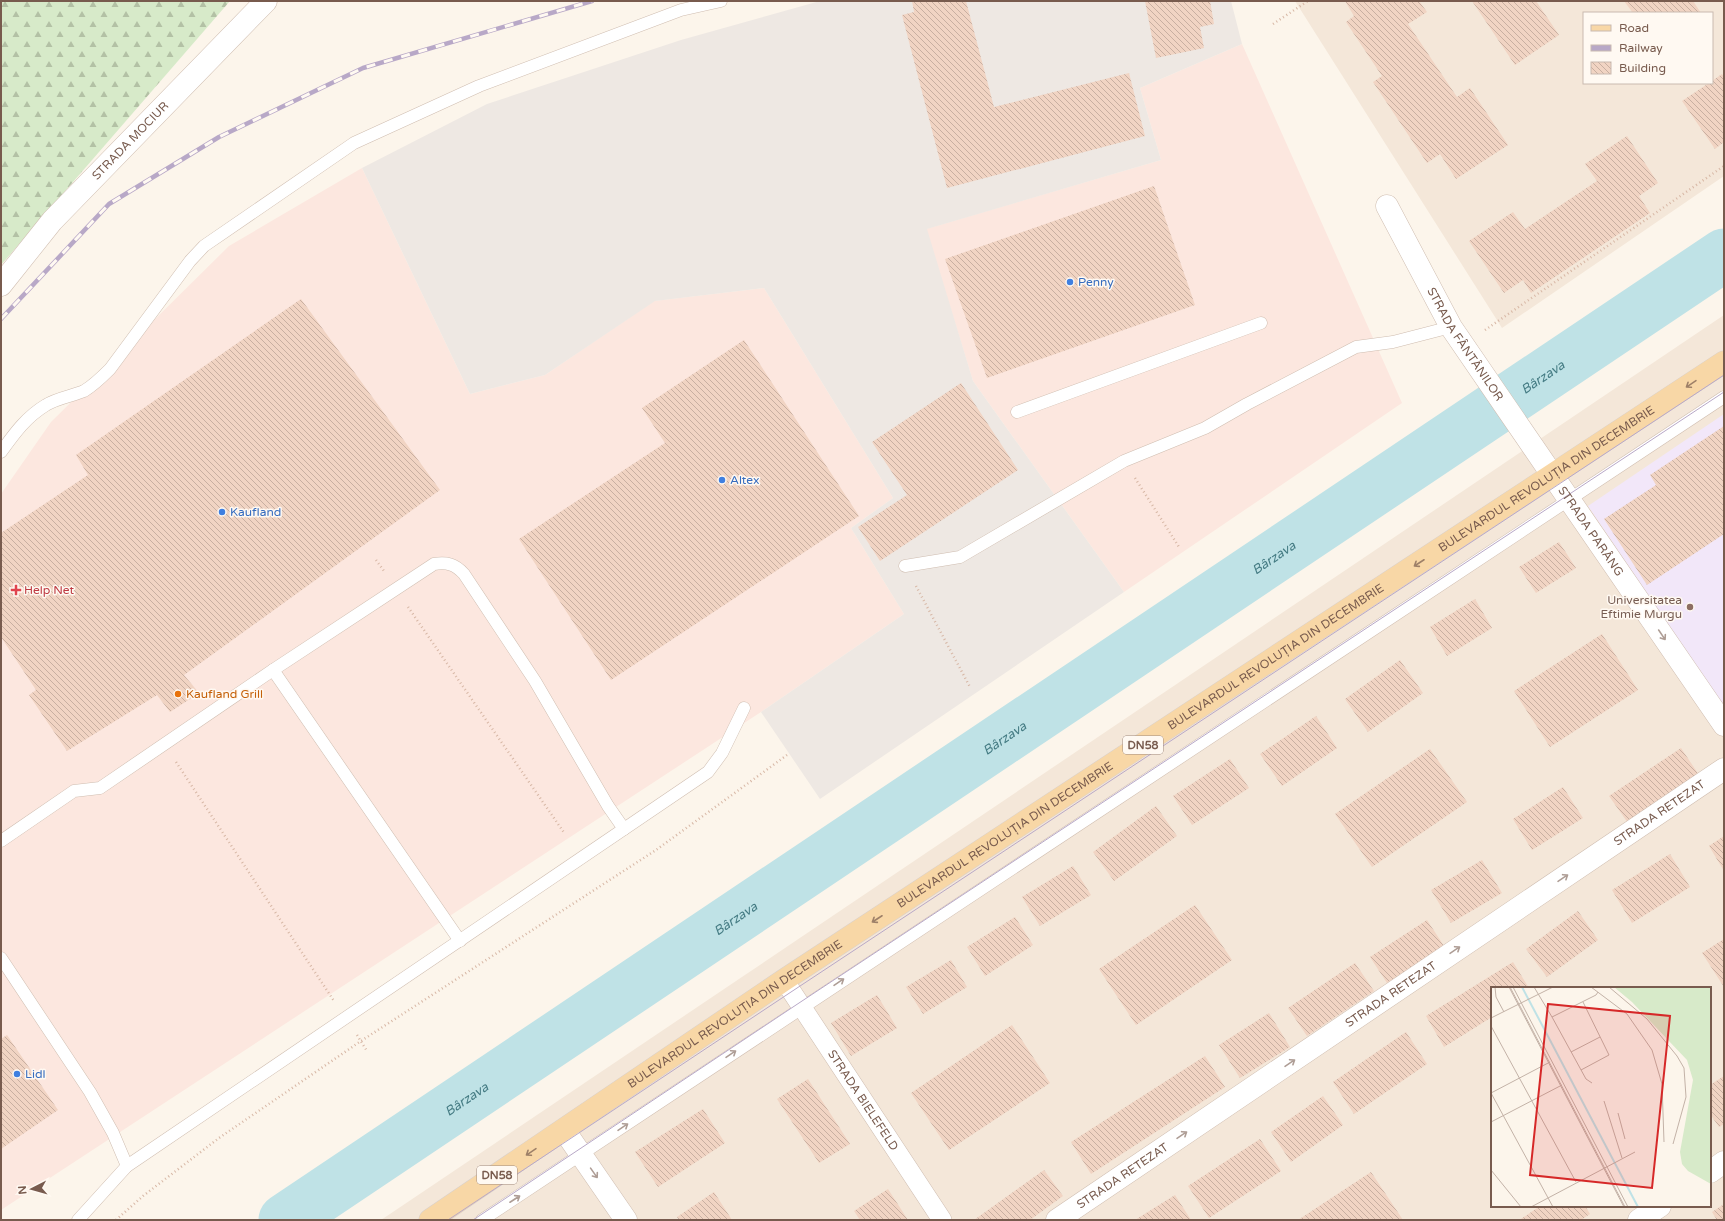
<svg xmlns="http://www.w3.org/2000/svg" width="1725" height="1221" font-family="'Varela Round',sans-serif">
	<defs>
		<pattern id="forest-firs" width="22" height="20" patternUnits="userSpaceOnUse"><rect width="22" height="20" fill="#d7eac9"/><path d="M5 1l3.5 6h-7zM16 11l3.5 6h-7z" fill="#b3c1a5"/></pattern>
		<pattern id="building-back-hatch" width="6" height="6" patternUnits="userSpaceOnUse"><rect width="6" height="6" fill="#f1d4c3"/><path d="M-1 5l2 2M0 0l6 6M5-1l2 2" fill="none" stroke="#c8afa1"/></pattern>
	</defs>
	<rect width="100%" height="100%" fill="#fcf5eb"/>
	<g fill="#f4e7d9" fill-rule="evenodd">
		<path d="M1295 1H1724V176L1502 328ZM1584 13H1712V83H1584Z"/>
		<path d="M1724 315V1220H381L736 981ZM1492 988H1710V1206H1492Z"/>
	</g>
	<g fill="#fce7df">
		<path d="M1242 44 1402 403 1124 592 973 381 926 229 1161 160 1140 88Z"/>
		<path d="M362 168 470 394 545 375 654 301 764 288 893 498 851 528 904 614 761 712 1 1210V494L51 422 229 246Z"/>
	</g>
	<path fill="#eee8e3" d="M820 1H1231L1242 44 1140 88 1161 160 927 229 973 381 1124 592 820 799 761 712 904 614 851 528 893 498 764 288 655 301 545 375 470 394 362 168 487 104 681 40Z"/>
	<path fill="#f2e7f9" d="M1724 414V708L1588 506Z"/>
	<path fill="url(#forest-firs)" d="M1 1H230L1 265Z"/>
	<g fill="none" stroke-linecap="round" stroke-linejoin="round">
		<path stroke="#bfe2e6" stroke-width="53" id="s1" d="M285 1220 1724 255"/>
	</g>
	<g fill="url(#building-back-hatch)">
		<path d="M912 1H966L994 107 1129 73 1145 136 947 188 902 15 914 12Z"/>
		<path d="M1145 1H1210L1214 24 1200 27 1204 48 1156 58Z"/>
		<path d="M1345 1H1419L1427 12 1408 24 1457 97 1470 88 1508 145 1456 179 1440 154 1427 163 1373 82 1382 76 1346 22 1354 16Z"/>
		<path d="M1472 1H1536L1559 35 1515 65Z"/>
		<path d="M1624 1H1693L1701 13H1633Z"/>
		<path d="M1722 74 1724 77V142L1715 149 1682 101 1709 83H1712V81Z"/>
		<path d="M1627 136 1658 183 1639 196 1650 213 1531 293 1523 280 1504 293 1469 241 1513 212 1525 229 1597 181 1585 164Z"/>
		<path d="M1154 186 1195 305 987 378 945 259Z"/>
		<path d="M301 299 440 490 184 675 199 693 170 712 157 695 67 751 29 695 36 690 1 637V533L88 475 76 455Z"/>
		<path d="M744 340 859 516 611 680 519 539 665 443 642 408Z"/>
		<path d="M961 383 1018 470 880 561 858 527 907 495 872 442Z"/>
		<path d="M1724 426V534L1647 585 1604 519 1656 485 1650 475Z"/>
		<path d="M1559 542 1576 568 1536 593 1519 567Z"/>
		<path d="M1475 599 1492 628 1447 656 1430 627Z"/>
		<path d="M1602 634 1638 690 1550 747 1514 691Z"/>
		<path d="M1400 660 1423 693 1368 732 1345 699Z"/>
		<path d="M1316 716 1337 748 1282 786 1260 754Z"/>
		<path d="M1681 748 1699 775 1628 823 1609 796Z"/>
		<path d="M1430 749 1467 802 1372 867 1335 814Z"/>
		<path d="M1230 759 1249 788 1192 825 1173 796Z"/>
		<path d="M1563 787 1583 818 1532 850 1513 819Z"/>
		<path d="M1156 806 1177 836 1114 881 1093 852Z"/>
		<path d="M1724 836V871L1709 846Z"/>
		<path d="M1670 854 1690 887 1632 923 1612 890Z"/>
		<path d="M1482 860 1502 893 1451 923 1431 890Z"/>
		<path d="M1073 866 1091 895 1040 926 1022 897Z"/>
		<path d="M1195 905 1232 960 1136 1025 1099 969Z"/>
		<path d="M1578 911 1598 940 1547 977 1526 949Z"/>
		<path d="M1015 917 1033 945 985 976 967 947Z"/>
		<path d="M1427 920 1444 946 1387 983 1370 957Z"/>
		<path d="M1724 939V987L1702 953Z"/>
		<path d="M951 960 967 987 923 1014 906 987Z"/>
		<path d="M1513 962 1529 988H1492V1017L1444 1047 1426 1016Z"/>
		<path d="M1355 963 1374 991 1307 1036 1288 1008Z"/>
		<path d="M877 995 897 1028 851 1056 831 1023Z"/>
		<path d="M1269 1013 1290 1047 1240 1078 1219 1045Z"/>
		<path d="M1012 1025 1050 1083 949 1150 911 1093Z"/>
		<path d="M1406 1032 1427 1064 1354 1114 1333 1082Z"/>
		<path d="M7 1035 58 1110 1 1149V1039Z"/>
		<path d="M1205 1056 1225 1087 1091 1174 1071 1142Z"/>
		<path d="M1724 1076V1124L1719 1127 1710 1114V1085Z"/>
		<path d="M808 1079 850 1144 819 1163 777 1099Z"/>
		<path d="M1323 1096 1343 1125 1291 1162 1271 1132Z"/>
		<path d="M703 1109 725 1143 658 1187 635 1152Z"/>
		<path d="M1260 1139 1281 1171 1209 1218 1188 1186Z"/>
		<path d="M1044 1170 1063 1196 1030 1220H974Z"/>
		<path d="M1371 1172 1403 1220H1298Z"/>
		<path d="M888 1189 908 1220H860L854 1211Z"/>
		<path d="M714 1192 732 1220H679L677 1217Z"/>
		<path d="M1175 1195 1191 1220H1135Z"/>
		<path d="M1724 1204V1220H1717L1712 1212Z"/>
		<path d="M1540 1206H1585L1590 1214 1581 1220H1521V1219Z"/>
	</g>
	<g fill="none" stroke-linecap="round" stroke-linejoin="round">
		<g stroke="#cfbdb0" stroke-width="13">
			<g id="service">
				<path d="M1017 412 1261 323"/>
				<path d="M1 452C14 434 26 417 46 405 57 398 72 396 84 391 94 385 102 377 110 369L190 261 204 246 354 143 479 86 681 10 721 1"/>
				<path d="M905 566 960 557 1124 461 1205 428 1247 404 1356 347 1393 342 1451 327"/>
				<path d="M273 670 460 941"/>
				<path d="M1 841 74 791 100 788 273 670 434 564C447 562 455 564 464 574L535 681 608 806 624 829"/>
				<path d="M1 958 90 1092 113 1133 127 1166 78 1220"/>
				<path d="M127 1166 708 772 722 753 744 708"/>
				<path d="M482 1220 1724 397"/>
			</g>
		</g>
		<g stroke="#cfbdb0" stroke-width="20">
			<g id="pedestrian">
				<path id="s2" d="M784 980 942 1220"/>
			</g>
		</g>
		<g stroke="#cfbdb0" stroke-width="23">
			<g id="minor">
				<path id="s3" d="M1553 476 1724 725"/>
				<path d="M564 1130 626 1220"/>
				<path d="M1710 1172 1724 1162"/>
				<path id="s4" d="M1057 1220 1724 769"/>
				<path d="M1639 1220 1660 1206"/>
			</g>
		</g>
		<g stroke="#cfbdb0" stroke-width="23">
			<g id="tertiary">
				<path id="s5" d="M1387 206 1451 327 1553 476"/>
				<path id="s6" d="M1 285 52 221 266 1"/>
			</g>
		</g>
		<g stroke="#d9d1cd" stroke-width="23">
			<g id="primary">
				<path id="s7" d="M430 1220 784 980 1724 362"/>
			</g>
		</g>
		<g stroke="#d7b7a5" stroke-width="2.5" stroke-dasharray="1 3" stroke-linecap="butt">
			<path d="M1273 24 1308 1"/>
			<path d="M1485 330 1724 166"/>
			<path d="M1135 478 1179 547"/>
			<path d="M376 560 384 571"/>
			<path d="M916 586 970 687"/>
			<path d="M408 607 565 834"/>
			<path d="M176 762 334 1001"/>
			<path d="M357 1035 367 1051"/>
			<path d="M116 1220 143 1196 219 1138 361 1041 656 850 787 755"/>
		</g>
		<use href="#service" stroke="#fff" stroke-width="12"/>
		<use href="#pedestrian" stroke="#fff" stroke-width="19"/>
		<use href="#minor" stroke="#fff" stroke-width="22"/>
		<use href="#tertiary" stroke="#fff" stroke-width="22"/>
		<use href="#primary" stroke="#f8d7a6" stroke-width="22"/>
		<g stroke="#b8a8c7" stroke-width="1">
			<path d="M448 1220 791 992 1724 375"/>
			<path d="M473 1220 799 1003 1724 392"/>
		</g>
		<g stroke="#b8a8c7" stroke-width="4.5">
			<path id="rail" d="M1 319 109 204 219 137 363 68 592 1"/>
		</g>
		<use href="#rail" stroke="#fff9f2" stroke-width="3" stroke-dasharray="9" stroke-linecap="butt"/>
	</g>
	<defs><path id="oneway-shaft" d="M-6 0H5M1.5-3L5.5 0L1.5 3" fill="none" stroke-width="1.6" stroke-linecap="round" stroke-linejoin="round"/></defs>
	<g stroke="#9e8068">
		<use href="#oneway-shaft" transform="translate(1691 384) rotate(146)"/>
		<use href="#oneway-shaft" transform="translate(1419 563) rotate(147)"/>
		<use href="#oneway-shaft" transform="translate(877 919) rotate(147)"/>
		<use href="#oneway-shaft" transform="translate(531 1152) rotate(146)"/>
	</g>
	<g stroke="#ae9d95">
		<use href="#oneway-shaft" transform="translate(1662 635) rotate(56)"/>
		<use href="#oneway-shaft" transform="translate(1563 878) rotate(-34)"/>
		<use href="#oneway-shaft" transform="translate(1455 950) rotate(-34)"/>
		<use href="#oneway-shaft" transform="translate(839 982) rotate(-34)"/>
		<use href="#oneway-shaft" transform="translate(731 1054) rotate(-34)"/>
		<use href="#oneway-shaft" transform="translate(1290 1063) rotate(-34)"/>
		<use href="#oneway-shaft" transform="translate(623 1127) rotate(-34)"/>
		<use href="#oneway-shaft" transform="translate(1182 1135) rotate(-34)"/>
		<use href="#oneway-shaft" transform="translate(594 1173) rotate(55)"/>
		<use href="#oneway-shaft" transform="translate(515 1199) rotate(-33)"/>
	</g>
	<g fill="#3f7fe0" stroke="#fff9f2" stroke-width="1.5">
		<circle cx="1070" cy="282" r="4"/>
		<circle cx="722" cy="480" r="4"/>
		<circle cx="222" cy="512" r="4"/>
		<circle cx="17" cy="1074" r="4"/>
	</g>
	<path fill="#e0444e" stroke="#fff9f2" stroke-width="1.5" d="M14 584h4v4h4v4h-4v4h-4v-4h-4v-4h4z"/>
	<circle fill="#8d6e63" stroke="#fff9f2" stroke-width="1.5" cx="1690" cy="607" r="4"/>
	<circle fill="#e8710a" stroke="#fff9f2" stroke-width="1.5" cx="178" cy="694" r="4"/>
	<g text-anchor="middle" stroke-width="3" stroke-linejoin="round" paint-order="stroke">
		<g fill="#fff9f2" stroke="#a08a7f" stroke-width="1">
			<rect x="1123" y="736" width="40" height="18" rx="3"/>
			<rect x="477" y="1166" width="40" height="18" rx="3"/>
		</g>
		<g font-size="11" font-weight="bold" fill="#785b4e">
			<text x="1143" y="749">DN58</text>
			<text x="497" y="1179">DN58</text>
		</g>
		<g font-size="12" fill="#785b4e" stroke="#fff9f2">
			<text dy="4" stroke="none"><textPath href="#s6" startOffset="194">STRADA MOCIUR</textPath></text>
			<text dy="4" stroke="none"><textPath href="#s5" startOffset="159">STRADA FÂNTÂNILOR</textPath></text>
			<text dy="4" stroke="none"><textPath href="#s7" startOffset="1340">BULEVARDUL REVOLUȚIA DIN DECEMBRIE</textPath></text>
			<text dy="4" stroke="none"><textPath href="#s3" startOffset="67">STRADA PARÂNG</textPath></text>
			<text dy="4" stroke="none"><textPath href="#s7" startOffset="1016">BULEVARDUL REVOLUȚIA DIN DECEMBRIE</textPath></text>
			<text dy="4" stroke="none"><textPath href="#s4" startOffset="727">STRADA RETEZAT</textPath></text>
			<text dy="4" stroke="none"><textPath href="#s7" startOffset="692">BULEVARDUL REVOLUȚIA DIN DECEMBRIE</textPath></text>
			<text dy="4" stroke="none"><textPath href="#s4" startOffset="403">STRADA RETEZAT</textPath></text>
			<text dy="4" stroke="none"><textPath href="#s7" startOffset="368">BULEVARDUL REVOLUȚIA DIN DECEMBRIE</textPath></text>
			<text dy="4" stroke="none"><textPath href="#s2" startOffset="144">STRADA BIELEFELD</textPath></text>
			<text dy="4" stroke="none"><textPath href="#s4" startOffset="79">STRADA RETEZAT</textPath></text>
		</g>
		<g font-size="12" fill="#366cbe" stroke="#fff9f2" text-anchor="start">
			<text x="1078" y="286">Penny</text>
			<text x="730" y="484">Altex</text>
			<text x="230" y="516">Kaufland</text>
			<text x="25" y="1078">Lidl</text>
		</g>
		<g font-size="12" fill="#be3a42" stroke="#fff9f2" text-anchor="start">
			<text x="24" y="594">Help Net</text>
		</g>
		<g font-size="12" fill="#785e54" stroke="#fff9f2" text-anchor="end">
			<text x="1682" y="604">Universitatea<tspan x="1682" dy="14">Eftimie Murgu</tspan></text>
		</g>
		<g font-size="12" fill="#c56008" stroke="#fff9f2" text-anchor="start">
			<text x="186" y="698">Kaufland Grill</text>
		</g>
		<g font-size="13" font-style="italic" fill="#447b83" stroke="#fff9f2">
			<text dy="5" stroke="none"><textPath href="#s1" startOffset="1514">Bârzava</textPath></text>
			<text dy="5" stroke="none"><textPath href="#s1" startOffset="1190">Bârzava</textPath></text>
			<text dy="5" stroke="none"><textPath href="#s1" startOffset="866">Bârzava</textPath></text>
			<text dy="5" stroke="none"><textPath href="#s1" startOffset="542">Bârzava</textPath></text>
			<text dy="5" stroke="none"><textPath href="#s1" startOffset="218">Bârzava</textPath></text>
		</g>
	</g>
	<g transform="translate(1491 987)">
		<rect width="220" height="220" fill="#fcf5eb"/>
		<path d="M123 0H220V197L197 184 191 177 189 165 202 93 196 73 141 15Z" fill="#d7eac9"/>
		<path fill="none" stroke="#bfe2e6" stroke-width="2" d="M31 0 147 220"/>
		<path fill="none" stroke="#c3b2a7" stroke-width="1" d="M4 0 5 10 13 25M18 0 133 220M19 0 134 220M22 0 137 220M43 0 61 30 105 8 107 5M100 0 136 27 161 63 171 97 173 155M118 0 156 32 186 69 193 81 195 110 182 157M61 30 95 92 101 96M0 31 62 0M0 39 85 195M80 65 109 50M90 83 118 68 92 15M0 106 62 220M0 106 59 75M113 114 131 171M127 126 134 152M0 135 71 98M0 183 30 220M40 220 144 165"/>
		<path fill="#d62828" fill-opacity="0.15" stroke="#d62828" stroke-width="2" d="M57 17 179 29 161 201 39 188Z"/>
		<rect width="220" height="220" fill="none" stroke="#785b4e" stroke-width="2"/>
	</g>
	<rect width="1725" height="1221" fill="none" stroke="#785b4e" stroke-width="4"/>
	<rect x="1583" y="12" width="130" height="72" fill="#fff9f2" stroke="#c9bab0"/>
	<rect x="1591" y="25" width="20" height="6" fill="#f8d7a6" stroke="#c9bab0"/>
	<text x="1619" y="32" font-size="12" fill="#785b4e">Road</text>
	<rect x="1591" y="45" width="20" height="6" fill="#b8a8c7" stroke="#c9bab0"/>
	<text x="1619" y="52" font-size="12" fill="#785b4e">Railway</text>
	<rect x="1591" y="62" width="20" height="12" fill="url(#building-back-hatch)" stroke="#c9bab0"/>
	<text x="1619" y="72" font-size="12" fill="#785b4e">Building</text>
	<g transform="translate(32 1189) rotate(264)" stroke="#fff9f2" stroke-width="3" paint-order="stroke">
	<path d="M0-3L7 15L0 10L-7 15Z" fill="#785b4e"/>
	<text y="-6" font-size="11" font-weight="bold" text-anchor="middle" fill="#785b4e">N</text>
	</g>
</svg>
